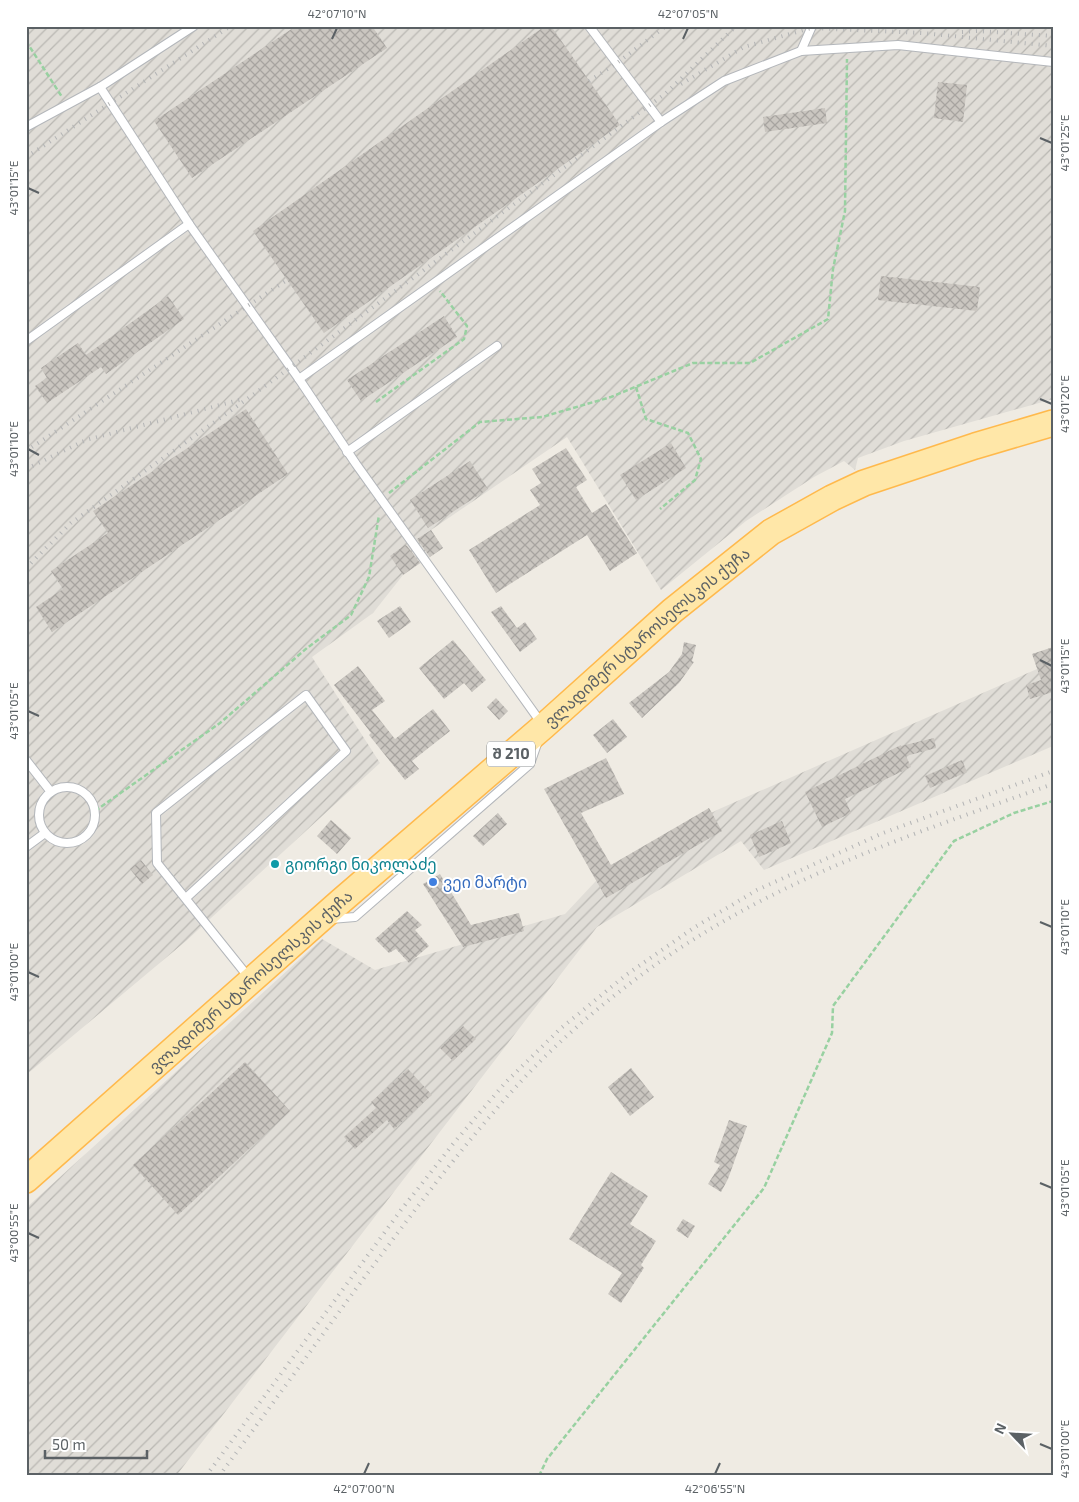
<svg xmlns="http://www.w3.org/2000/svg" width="1079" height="1502" font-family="'Exo 2','Noto Sans Georgian',sans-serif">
	<defs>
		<pattern id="industrial-furrows" width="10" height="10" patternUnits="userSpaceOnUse" patternTransform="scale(1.25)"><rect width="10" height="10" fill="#e0ddd7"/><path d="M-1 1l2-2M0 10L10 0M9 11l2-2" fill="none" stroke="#b9b7b2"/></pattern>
		<pattern id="building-cross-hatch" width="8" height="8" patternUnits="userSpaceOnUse" patternTransform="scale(1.25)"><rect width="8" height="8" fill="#cac6c0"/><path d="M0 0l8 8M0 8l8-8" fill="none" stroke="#a7a4a0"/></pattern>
	</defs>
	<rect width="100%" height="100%" fill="#efebe3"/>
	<g fill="url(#industrial-furrows)">
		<path d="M26 26H1053V399L904 441 858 458 855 470 844 461 814 477 746 521 661 590 567 437 431 530 443 548 403 575 373 613 312 657 380 763 186 941 26 1075Z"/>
		<path d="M1053 662V746L764 870 741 841 597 927 176 1476H26V1208L322 939 375 970 565 914 611 865 717 810Z"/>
	</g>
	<g fill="url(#building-cross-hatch)">
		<path d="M296 26H372L387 48 192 178 154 121Z"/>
		<path d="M545 26H551L620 125 324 333 253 231Z"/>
		<path d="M938 82 967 85 963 122 934 118Z"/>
		<path d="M825 108 827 123 765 132 763 117Z"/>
		<path d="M881 276 980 287 977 311 878 300Z"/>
		<path d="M168 296 184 319 106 374 101 367 47 403 35 386 47 378 41 368 78 343 86 355Z"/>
		<path d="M444 316 457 337 361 401 347 380Z"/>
		<path d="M246 409 288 474 52 632 36 607 63 589 51 571 108 533 93 511Z"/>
		<path d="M671 443 686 468 636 500 620 475Z"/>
		<path d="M566 448 587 480 576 487 592 513 606 504 637 553 610 571 587 535 496 593 469 550 540 505 530 490 541 483 532 469Z"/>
		<path d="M470 461 488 489 428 528 410 500Z"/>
		<path d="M431 530 443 548 430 557 417 539Z"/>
		<path d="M405 545 407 546 420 563 403 575 390 556Z"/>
		<path d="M400 606 411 622 389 638 377 621Z"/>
		<path d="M501 606 517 628 525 622 537 639 520 652 491 612Z"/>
		<path d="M453 640 486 680 472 692 464 683 444 699 419 668Z"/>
		<path d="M684 642 696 645 692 661 694 662 679 683 642 718 629 703 669 672 682 654Z"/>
		<path d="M1053 647V692L1030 699 1026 685 1041 680 1032 654Z"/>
		<path d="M358 666 385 701 372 710 395 739 433 709 450 731 412 761 419 769 405 780 369 735 371 733 334 685Z"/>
		<path d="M496 698 508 711 499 720 487 707Z"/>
		<path d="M613 719 627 737 607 753 593 735Z"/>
		<path d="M934 738 936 748 906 756 911 767 845 799 851 813 822 827 805 792 901 745V746Z"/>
		<path d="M606 758 624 794 581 813 611 865 709 808 722 831 606 898 544 789Z"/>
		<path d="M962 760 967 772 930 788 925 776Z"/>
		<path d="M498 813 507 824 483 846 473 836Z"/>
		<path d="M331 820 351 838 337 854 317 836Z"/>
		<path d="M782 821 791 843 759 857 750 835Z"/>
		<path d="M141 860 153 875 142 884 130 869Z"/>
		<path d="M440 874 471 925 519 913 524 931 463 947 423 884Z"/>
		<path d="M407 911 422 925 415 930 429 946 409 963 396 949 389 953 375 939Z"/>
		<path d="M463 1026 476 1039 453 1061 440 1048Z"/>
		<path d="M245 1062 290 1111 178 1215 133 1165Z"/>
		<path d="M631 1068 654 1097 630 1116 608 1087Z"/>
		<path d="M408 1069 432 1095 394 1129 387 1120 355 1149 344 1137 376 1108 371 1102Z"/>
		<path d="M729 1120 747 1126 728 1179 721 1192 708 1184 720 1165 714 1162Z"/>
		<path d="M611 1172 648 1196 630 1224 656 1241 641 1265 644 1268 621 1303 608 1294 622 1273 569 1239Z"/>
		<path d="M683 1219 695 1226 688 1238 676 1230Z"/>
	</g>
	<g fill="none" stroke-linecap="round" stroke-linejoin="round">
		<g stroke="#b4b7bb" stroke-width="10">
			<g id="lane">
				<path d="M589 26 661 122"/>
				<path d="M801 51 898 45 1053 62"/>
				<path d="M100 87 189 224"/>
				<path d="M26 127 100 87 194 26"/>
				<path d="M26 341 189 224 299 379"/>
				<path d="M347 452 497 346"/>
				<path d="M542 724 356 464 299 379 661 122 724 81 801 51 812 26"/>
				<path d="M26 760 51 792"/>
				<circle cx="67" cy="815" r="28"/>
				<path d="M26 847 45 833"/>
				<path d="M186 898 346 751 306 695 156 813 157 863 250 979"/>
				<path d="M331 919 355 917 530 764 538 741"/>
			</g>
		</g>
		<g stroke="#ffb94c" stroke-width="28">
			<g id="primary">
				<path id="s1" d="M26 1180 341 901 544 726 672 611 771 532 832 498 864 483 975 446 1053 423"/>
			</g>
		</g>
		<g stroke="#98d1a1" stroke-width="2.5" stroke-dasharray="5 2.5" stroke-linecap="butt">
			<path d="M26 41 62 97"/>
			<path d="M636 387 646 419 688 433 701 459 695 480 660 509"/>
			<path d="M376 402 464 339 467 326 440 291"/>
			<path d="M389 493 480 422 542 417 611 397 693 363H750L828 319 833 269 845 211 847 59"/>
			<path d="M95 811 220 723 307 648 351 615 369 577 379 515"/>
			<path d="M539 1476 547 1459 764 1188 832 1033 833 1006 954 841 1014 813 1053 801"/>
		</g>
		<use href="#lane" stroke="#fff" stroke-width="8"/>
		<use href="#primary" stroke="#ffe7a8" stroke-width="25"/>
		<g stroke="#b3b4b5" stroke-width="4" stroke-dasharray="1 6" stroke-linecap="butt">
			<path d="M962 32 978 31 1053 36"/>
			<path d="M589 81 617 63 666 26"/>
			<path d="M681 84 744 47 811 28 922 33 1053 46"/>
			<path d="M26 157 231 26"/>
			<path d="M26 451 287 280"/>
			<path d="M26 469 86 440 243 399"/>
			<path d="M26 568 71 523 250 397 665 94 736 26"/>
			<path d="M206 1476 401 1210 453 1144 505 1083 560 1029 626 975 695 927 757 890 883 833 1053 771"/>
			<path d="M219 1476C266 1413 312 1349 358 1286 408 1219 458 1151 514 1089 565 1032 634 976 699 936 808 868 932 827 1053 784"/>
		</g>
	</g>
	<path fill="none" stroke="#5b6165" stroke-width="2" d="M332 39 337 28M683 39 688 28M1040 138 1052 143M28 188 39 193M1040 399 1052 404M28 449 39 455M1040 660 1052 666M28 711 39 716M1040 922 1052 927M28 972 39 977M1040 1183 1052 1188M28 1233 39 1238M1040 1444 1052 1449M364 1474 369 1463M715 1474 720 1463"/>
	<circle fill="#0f9aa8" stroke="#fff" stroke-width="2" cx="275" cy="864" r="5"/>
	<circle fill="#3f7fe0" stroke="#fff" stroke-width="2" cx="433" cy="882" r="5"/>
	<g text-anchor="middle" stroke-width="4" stroke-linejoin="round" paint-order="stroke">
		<rect fill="#fff" stroke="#8c9093" stroke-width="1" x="487" y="741.5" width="48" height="25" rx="4"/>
		<g font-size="15" font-weight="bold" fill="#5b6165">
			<text x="511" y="759">შ 210</text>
		</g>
		<g font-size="16" fill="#5b6165" stroke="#fff">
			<text dy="6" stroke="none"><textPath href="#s1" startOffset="825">ვლადიმერ სტაროსელსკის ქუჩა</textPath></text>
			<text dy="6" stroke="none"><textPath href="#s1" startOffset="300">ვლადიმერ სტაროსელსკის ქუჩა</textPath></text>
		</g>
		<g font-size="16" fill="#0d838f" stroke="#fff" text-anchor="start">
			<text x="285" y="870">გიორგი ნიკოლაძე</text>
		</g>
		<g font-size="16" fill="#366cbe" stroke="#fff" text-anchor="start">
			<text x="443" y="888">ვეი მარტი</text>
		</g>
	</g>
	<rect width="1079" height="1502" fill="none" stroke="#ffffff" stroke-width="55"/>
	<g transform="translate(1012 1434) rotate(295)" stroke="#ffffff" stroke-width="4" paint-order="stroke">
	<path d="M0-4L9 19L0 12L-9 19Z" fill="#5b6165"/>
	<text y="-8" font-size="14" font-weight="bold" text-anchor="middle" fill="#5b6165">N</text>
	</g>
	<path d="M45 1450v8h102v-8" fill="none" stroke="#5b6165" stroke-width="2.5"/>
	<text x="52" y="1450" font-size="15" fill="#5b6165" stroke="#ffffff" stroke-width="4" paint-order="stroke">50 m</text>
	<rect x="28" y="28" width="1024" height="1446" fill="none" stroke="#5b6165" stroke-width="2"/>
	<g font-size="12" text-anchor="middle" fill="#5b6165">
		<text x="337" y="18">42°07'10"N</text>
		<text x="688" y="18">42°07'05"N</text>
		<text transform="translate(1065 143) rotate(-90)" y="4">43°01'25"E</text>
		<text transform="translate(14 188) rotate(-90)" y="4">43°01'15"E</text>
		<text transform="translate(1065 404) rotate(-90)" y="4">43°01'20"E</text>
		<text transform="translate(14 449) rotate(-90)" y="4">43°01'10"E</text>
		<text transform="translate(1065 666) rotate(-90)" y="4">43°01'15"E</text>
		<text transform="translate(14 711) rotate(-90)" y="4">43°01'05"E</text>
		<text transform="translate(1065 927) rotate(-90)" y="4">43°01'10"E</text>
		<text transform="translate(14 972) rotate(-90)" y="4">43°01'00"E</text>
		<text transform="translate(1065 1188) rotate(-90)" y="4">43°01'05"E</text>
		<text transform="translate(14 1233) rotate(-90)" y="4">43°00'55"E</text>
		<text transform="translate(1065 1449) rotate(-90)" y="4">43°01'00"E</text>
		<text x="364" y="1493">42°07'00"N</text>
		<text x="715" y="1493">42°06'55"N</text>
	</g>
</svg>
